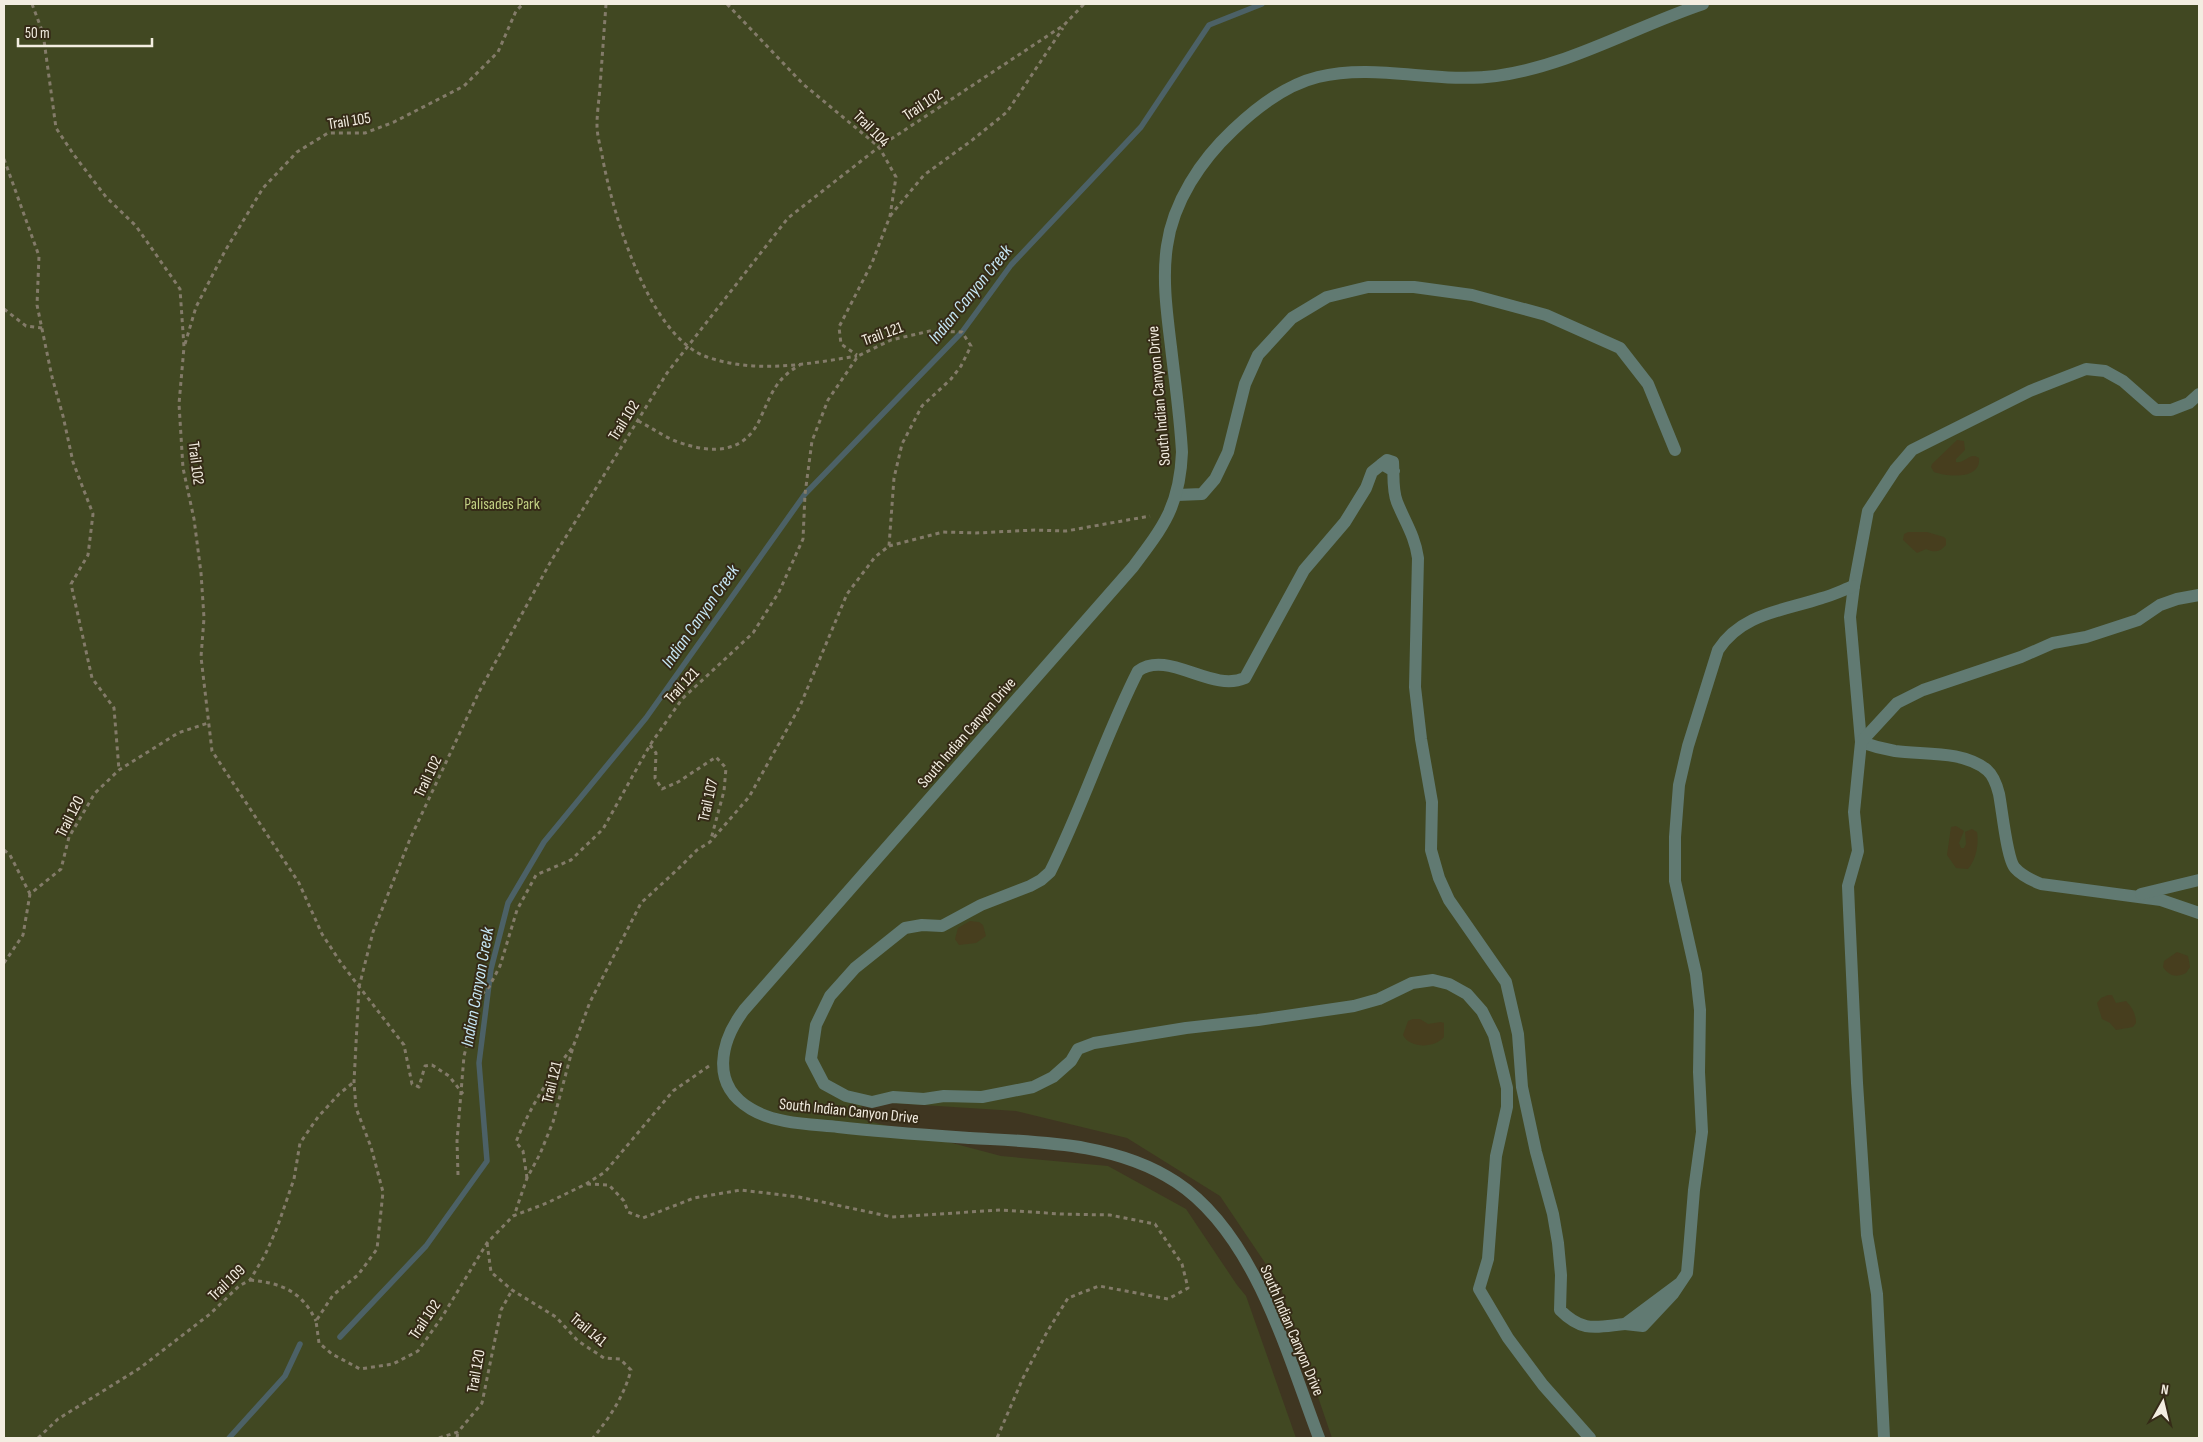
<svg xmlns="http://www.w3.org/2000/svg" width="2203" height="1442" font-family="'Sofia Sans Condensed',sans-serif">
	<rect width="100%" height="100%" fill="#3f3621"/>
	<path fill="#414822" d="M4 4H2199V1438H1332L1280 1285 1220 1196 1127 1138 1016 1111 860 1101 865 1120 1001 1156 1108 1166 1186 1209 1237 1285 1246 1296 1296 1438H4Z"/>
	<g fill="#473e1e">
		<path d="M1957 440 1964 441 1965 450 1956 459V462C1965 464 1970 451 1979 458 1981 480 1948 477 1934 472L1931 467 1932 464Z"/>
		<path d="M1908 532H1927L1944 537 1946 539V545C1940 552 1935 553 1926 549L1917 553 1903 540 1904 534Z"/>
		<path d="M1956 826 1964 831 1959 843 1961 848H1964L1966 844 1965 832 1972 829 1977 832C1979 844 1976 860 1968 869L1956 868 1947 855 1951 827Z"/>
		<path d="M970 921 979 922 983 925 986 936 976 943 959 945 955 939 958 928Z"/>
		<path d="M2177 952 2188 956 2190 967 2186 973C2176 978 2169 976 2163 967L2164 961Z"/>
		<path d="M2108 995H2112L2116 1003 2126 1001C2132 1007 2136 1014 2136 1023L2133 1027 2116 1030 2110 1023 2102 1019 2097 1003 2101 998Z"/>
		<path d="M1413 1019H1420L1428 1024 1441 1022 1444 1023V1037C1435 1048 1410 1049 1403 1035L1408 1021Z"/>
	</g>
	<g fill="none" stroke-linecap="round" stroke-linejoin="round">
		<g stroke="#4c6166" stroke-width="5.5">
			<path d="M340 1337 426 1246 487 1161 479 1063 491 969 508 903 544 842 646 718 805 494 962 332 1011 265 1141 127 1209 25 1262 4"/>
			<path d="M229 1438 285 1376 300 1344"/>
		</g>
		<g stroke="#837b69" stroke-width="3" stroke-dasharray="4 4" stroke-linecap="butt">
			<path d="M32 4 43 33 56 128 74 155 106 197 136 226 180 289 184 347 179 404 183 468 194 519 201 573 204 618 201 657 212 751 299 883 322 934 341 963 404 1045 412 1084 419 1087 425 1066 432 1065 449 1076 463 1094"/>
			<path d="M606 4C604 32 602 59 600 87 599 100 597 113 597 125 597 135 600 145 602 155 612 211 648 336 707 357 756 374 808 364 857 356"/>
			<path d="M727 4 803 84 879 147 896 177 890 216 872 263 839 327 841 344 857 355"/>
			<path d="M4 159 39 256 37 305 52 377 63 416 73 462 93 514 88 555 71 584 92 678 114 708 119 770"/>
			<path d="M890 216 924 175 971 141 1007 112 1063 28"/>
			<path d="M4 309 26 326 43 328"/>
			<path d="M185 344 196 307 225 251 263 188 297 152 328 133H365L394 122 464 86 498 52 516 11 523 4"/>
			<path d="M638 421C651 427 664 437 678 442 712 454 744 454 760 419 771 395 775 379 800 365"/>
			<path d="M889 546 943 532 976 533 1035 530 1066 531 1150 516"/>
			<path d="M650 745 656 753 655 778 662 789 678 782 716 757 726 768 724 791 711 839"/>
			<path d="M4 850 10 855 30 894"/>
			<path d="M4 963 23 935 30 894 61 869 69 837 95 793 119 770 178 733 208 723"/>
			<path d="M709 1066 673 1091 605 1172 586 1184 547 1203 513 1216 487 1243 442 1317 418 1351 393 1364 360 1369 332 1354 319 1343 316 1321 333 1295 358 1275 377 1249 383 1192 371 1147 356 1108 354 1082 359 987 373 932 410 839 479 692 551 561 667 373 788 218 879 147 1064 25 1084 4"/>
			<path d="M458 1175 457 1141 464 1056 480 996 489 987 500 966 517 910 536 875 571 860 603 829 650 745 682 699 753 633 779 592 803 539 805 494 812 441 828 400 858 356 891 340 930 331 962 332 971 346 961 366 951 379 922 406 902 444 894 478 889 546 875 557 847 594 800 706 749 797 710 842 697 850 678 869 641 903 590 1002 573 1047 553 1122 540 1154 527 1178 514 1216"/>
			<path d="M527 1178 523 1151 516 1142C530 1107 549 1077 572 1048"/>
			<path d="M587 1184 609 1185 624 1201 628 1212 643 1218 694 1198 741 1190 799 1197 892 1217 1001 1210 1061 1214 1110 1215 1155 1224 1182 1264 1188 1288 1168 1299 1099 1286 1068 1298 1047 1332 1023 1378 997 1438"/>
			<path d="M487 1243 491 1272 512 1290 556 1317 578 1341 604 1358 620 1359 631 1370C624 1396 610 1417 593 1438"/>
			<path d="M250 1280C281 1283 302 1291 316 1321"/>
			<path d="M38 1438 58 1419 140 1368 210 1314 239 1286 250 1280 265 1255 277 1228 294 1179 300 1143 318 1117 339 1094 354 1082"/>
			<path d="M439 1438 458 1432 482 1403 501 1310 512 1290"/>
			<path d="M457 1438 458 1432"/>
		</g>
		<g stroke="#617a72" stroke-width="12">
			<path d="M2199 394 2189 403 2171 410H2156L2123 381 2105 371 2086 369 2030 391 1912 450 1895 470 1868 511 1854 586 1850 617 1861 742C1872 746 1883 749 1895 751 1924 755 1962 750 1987 770 1994 776 1997 786 1999 794 2002 809 2007 860 2015 868 2022 876 2031 880 2041 884L2161 900 2199 913"/>
			<path d="M1382 464 1372 472 1366 488 1345 522 1304 570 1245 678C1211 693 1168 649 1138 671 1105 736 1083 806 1050 872L1041 880 1030 886 981 905 942 926 922 925 905 928 855 968 830 996 816 1025 811 1059 824 1084 846 1096 872 1102 893 1097 924 1099 944 1096 982 1097 1033 1087 1053 1077 1071 1061 1078 1049 1094 1043 1186 1028 1258 1020 1354 1006 1379 999 1412 983 1433 980 1449 984 1467 994 1482 1011 1494 1035 1507 1088V1107L1496 1156 1488 1259 1479 1289 1508 1338 1543 1385 1590 1438"/>
			<path d="M1394 471 1382 464 1387 460 1393 462C1394 475 1392 489 1397 502 1405 522 1415 536 1418 558L1415 687 1421 739 1432 802 1431 850 1439 878 1449 900 1506 982 1518 1034 1522 1087 1536 1152 1553 1214 1558 1243 1561 1275 1560 1310C1583 1333 1596 1327 1625 1324"/>
			<path d="M1177 495 1202 494 1215 479 1228 452 1245 384 1258 355 1292 318 1327 297 1368 287H1414L1472 295 1546 315 1620 348 1648 384 1675 450"/>
			<path d="M2141 894 2199 880"/>
			<path d="M1680 1283 1625 1324 1643 1326 1673 1294 1687 1273 1689 1251 1694 1190 1702 1132 1699 1072 1700 1010 1696 974 1675 881V837L1679 785 1688 746 1718 650C1742 613 1783 611 1822 598 1833 595 1843 590 1854 586"/>
			<path d="M1319 1438C1287 1354 1255 1234 1176 1182 1116 1142 1038 1142 970 1138 926 1135 881 1132 838 1127 809 1124 776 1124 751 1109 710 1085 720 1042 744 1010L1133 567C1164 526 1180 505 1182 452 1180 417 1175 382 1171 347 1167 314 1162 279 1167 246 1173 202 1201 160 1233 130 1257 107 1285 85 1318 77 1376 63 1437 84 1496 76 1569 66 1634 27 1703 4"/>
			<path d="M1884 1438 1877 1294 1867 1235 1857 1083 1849 910 1848 886 1858 851 1854 812 1861 742 1897 703 1923 690 2021 657 2053 643 2086 637 2138 620 2160 605 2177 599 2199 595"/>
		</g>
	</g>
	<g text-anchor="middle" stroke-width="4" stroke-linejoin="round" paint-order="stroke">
		<g font-size="16" fill="#f3ede1" stroke="#352b17">
			<text transform="translate(922 104) rotate(-33)" y="6">Trail 102</text>
			<text transform="translate(349 120) rotate(-9)" y="6">Trail 105</text>
			<text transform="translate(872 128) rotate(45)" y="6">Trail 104</text>
			<text transform="translate(882 333) rotate(-20)" y="6">Trail 121</text>
			<text transform="translate(1158 396) rotate(-95)" y="6">South Indian Canyon Drive</text>
			<text transform="translate(623 420) rotate(-58)" y="6">Trail 102</text>
			<text transform="translate(197 463) rotate(83)" y="6">Trail 102</text>
			<text transform="translate(681 685) rotate(-47)" y="6">Trail 121</text>
			<text transform="translate(966 732) rotate(-49)" y="6">South Indian Canyon Drive</text>
			<text transform="translate(427 776) rotate(-64)" y="6">Trail 102</text>
			<text transform="translate(707 800) rotate(-77)" y="6">Trail 107</text>
			<text transform="translate(69 816) rotate(-63)" y="6">Trail 120</text>
			<text transform="translate(551 1082) rotate(-76)" y="6">Trail 121</text>
			<text transform="translate(849 1110) rotate(6)" y="6">South Indian Canyon Drive</text>
			<text transform="translate(226 1282) rotate(-44)" y="6">Trail 109</text>
			<text transform="translate(424 1319) rotate(-56)" y="6">Trail 102</text>
			<text transform="translate(589 1329) rotate(40)" y="6">Trail 141</text>
			<text transform="translate(1293 1330) rotate(67)" y="6">South Indian Canyon Drive</text>
			<text transform="translate(475 1371) rotate(-80)" y="6">Trail 120</text>
		</g>
		<g font-size="16" fill="#c1d083" stroke="#352b17">
			<text x="502" y="509">Palisades Park</text>
		</g>
		<g font-size="18" font-style="italic" fill="#c6e7f6" stroke="#352b17">
			<text transform="translate(970 294) rotate(-51)" y="6">Indian Canyon Creek</text>
			<text transform="translate(700 616) rotate(-55)" y="6">Indian Canyon Creek</text>
			<text transform="translate(477 987) rotate(-80)" y="6">Indian Canyon Creek</text>
		</g>
	</g>
	<rect width="2203" height="1442" fill="none" stroke="#f3ede1" stroke-width="10"/>
	<g transform="translate(2163 1402) rotate(8)" stroke="#352b17" stroke-width="4" paint-order="stroke">
	<path d="M0-4L9 19L0 12L-9 19Z" fill="#f3ede1"/>
	<text y="-8" font-size="14" font-weight="bold" text-anchor="middle" fill="#f3ede1">N</text>
	</g>
	<path d="M18 38v8h134v-8" fill="none" stroke="#f3ede1" stroke-width="2.5"/>
	<text x="25" y="38" font-size="15" fill="#f3ede1" stroke="#352b17" stroke-width="4" paint-order="stroke">50 m</text>
</svg>
